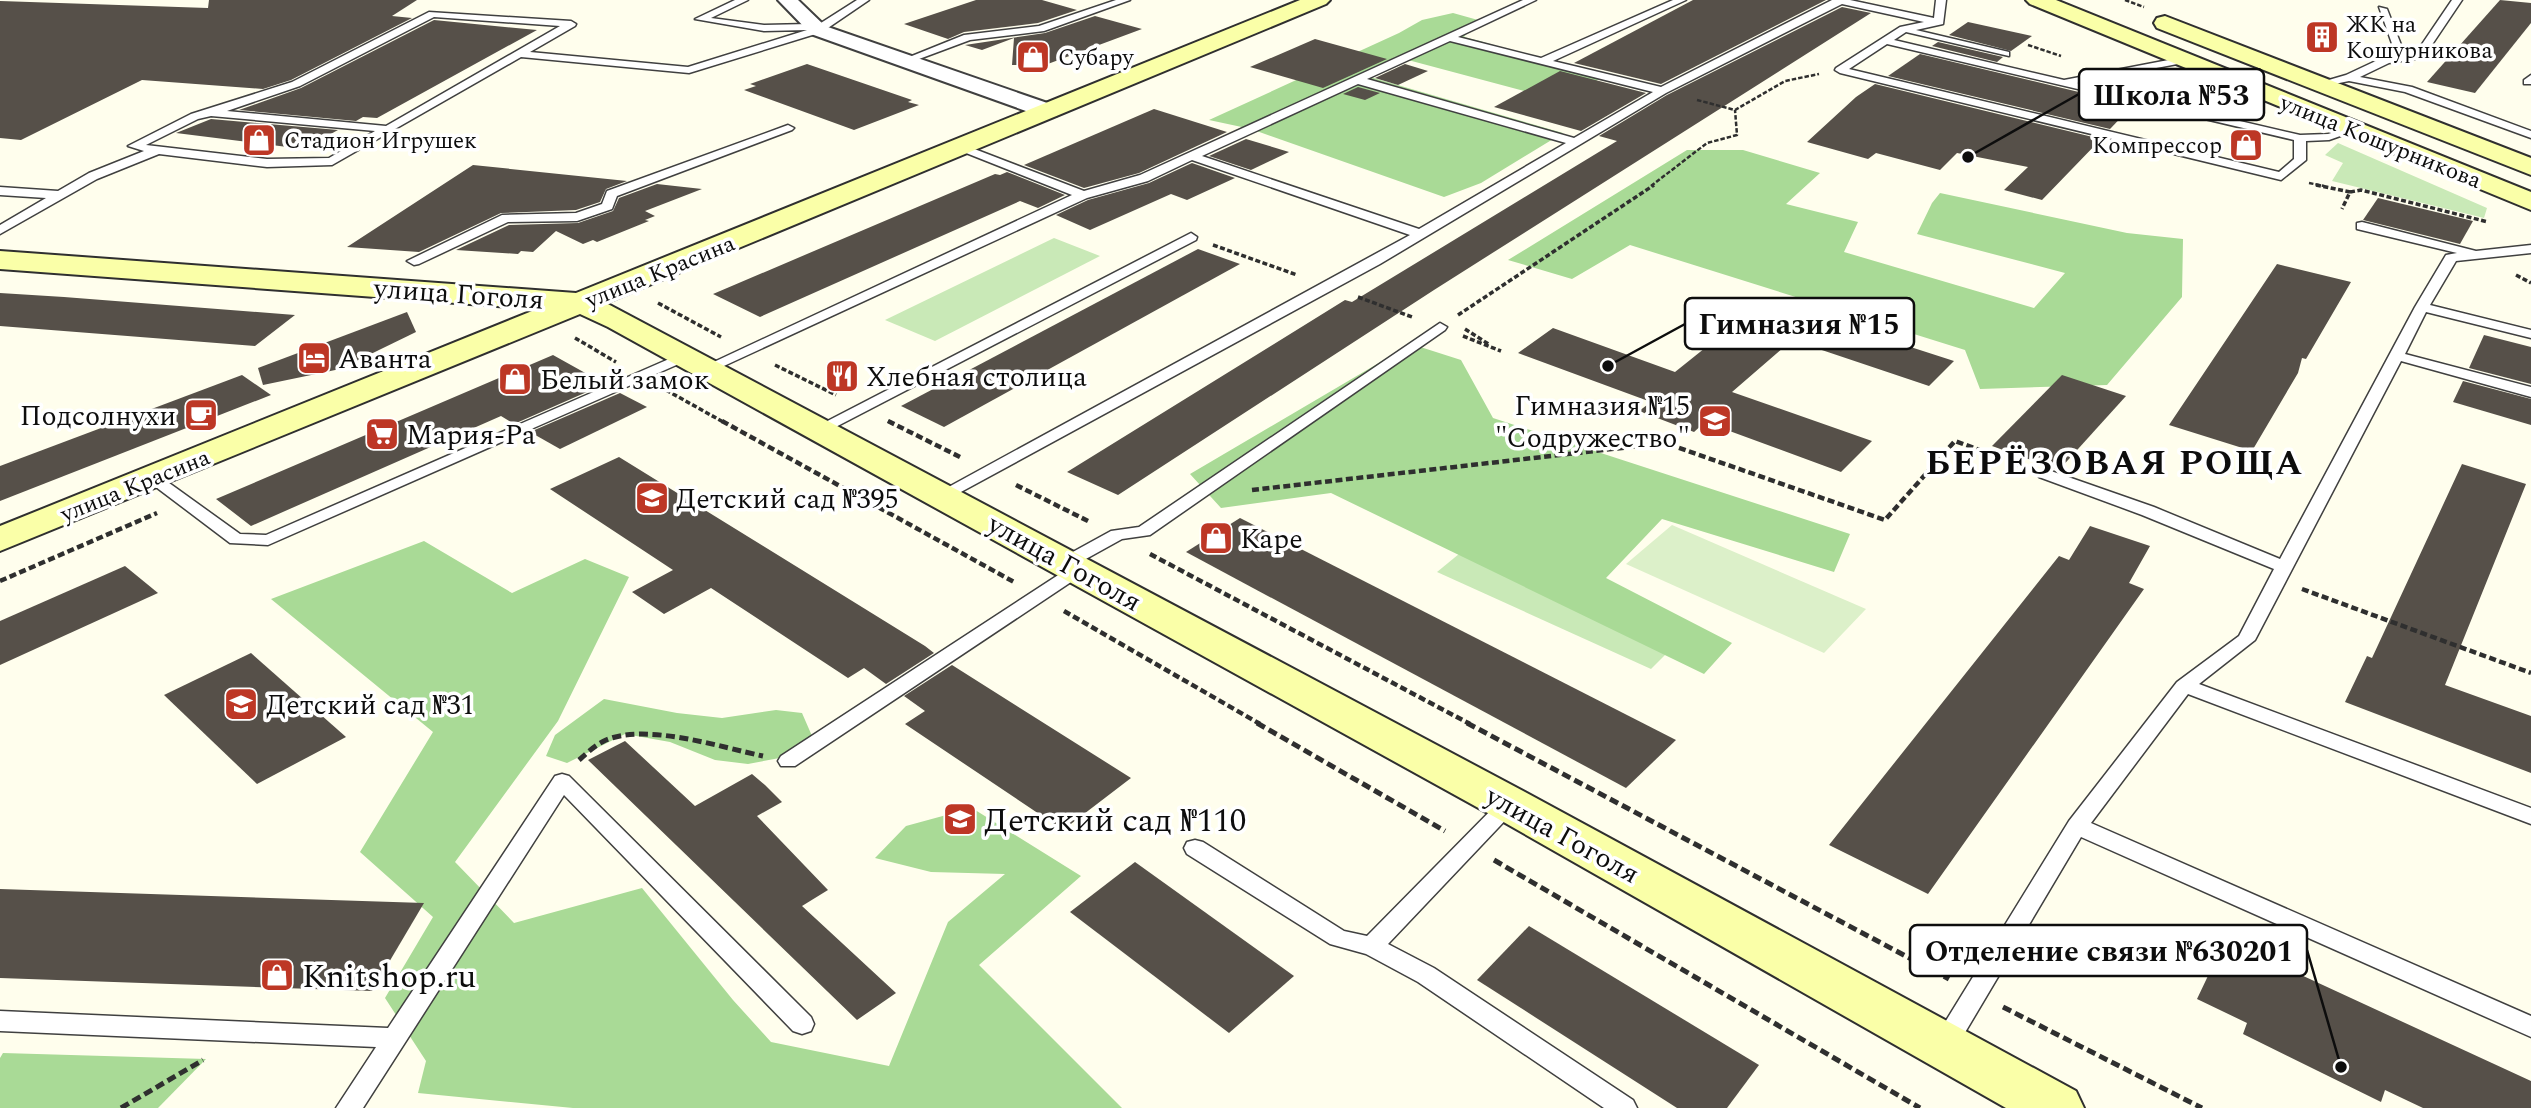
<svg xmlns="http://www.w3.org/2000/svg" width="2531" height="1108" font-family="Spectral,serif">
	<rect width="100%" height="100%" fill="#fffeed"/>
	<g fill="#c9e9b7">
		<path d="M2338 143 2487 208 2484 218 2332 181 2343 163 2325 155Z"/>
		<path d="M1054 238 1100 256 935 341 885 320Z"/>
		<path d="M1476 540 1687 633 1651 669 1437 572Z"/>
	</g>
	<g fill="#a9da96">
		<path d="M1453 13 1478 20 1464 37C1510 48 1553 65 1599 78L1577 105 1408 60 1370 77 1563 133 1481 183 1444 197 1251 129 1209 120 1399 33 1422 20Z"/>
		<path d="M1687 150H1743L1820 173 1786 204 1858 222 1844 252 2034 308 2065 273 1917 234 1932 203 1940 193 2127 233 2183 239 2182 297 2107 385 1980 389 1965 350 1630 245 1572 279 1508 260Z"/>
		<path d="M1411 344 1461 360 1493 418 1850 534 1834 572 1662 519 1606 578 1732 643 1704 674 1331 493 1221 508 1190 474Z"/>
		<path d="M424 541 512 593 585 559 629 577 558 721 455 862 514 923 642 888 733 1000 771 1042 889 1066 948 922 1005 874 931 872 875 858 906 826 972 808 1081 876 979 965 1122 1108H573L418 1093 426 1061 385 998 433 917 360 852 433 732 271 599Z"/>
		<path d="M604 699 677 713 722 718 776 710 802 713 812 736 785 757 748 764 715 760 670 742 625 734 567 763 546 756 555 735Z"/>
		<path d="M3 1053 206 1059 158 1108H0V1058Z"/>
	</g>
	<path fill="#dcf0c9" d="M1672 525 1866 609 1824 653 1626 564Z"/>
	<g fill="#565049">
		<path d="M209 0H417L392 16 412 18 291 80 263 89 142 80 21 140 0 138V1L208 8Z"/>
		<path d="M976 0H1042L1077 10 1038 23 964 32 948 39 904 24Z"/>
		<path d="M1693 0H1826L1661 84 1574 63Z"/>
		<path d="M2500 0 2531 3V23L2475 93 2427 82Z"/>
		<path d="M1842 7 1871 13 1434 290 1118 495 1067 472 1345 300 1352 302 1617 141 1599 136 1667 95Z"/>
		<path d="M1095 16 1142 29 1037 68 1026 65H1012L1014 38 982 50 965 45 1045 33Z"/>
		<path d="M434 20 537 30 377 118 363 117 356 121 239 110 301 88Z"/>
		<path d="M1968 22 2032 36 2011 51 1949 35Z"/>
		<path d="M1315 39 1387 59 1323 88 1250 67Z"/>
		<path d="M1938 42 2003 57 1997 62 1932 46Z"/>
		<path d="M1920 54 2133 105 2110 129 1888 76Z"/>
		<path d="M807 64 912 100 908 102 919 105 854 130 744 90 756 86 750 84Z"/>
		<path d="M1405 64 1428 71 1398 85 1375 78Z"/>
		<path d="M1560 71 1646 93 1581 131 1494 107Z"/>
		<path d="M1875 84 2101 139 2042 200 2004 190 2028 167 1957 153 1940 170 1876 153 1868 159 1807 142 1856 97Z"/>
		<path d="M1358 87 1380 93 1365 100 1343 94Z"/>
		<path d="M1154 109 1227 132 1139 173 1084 188 1024 165Z"/>
		<path d="M211 119 338 130 303 149 176 133Z"/>
		<path d="M1246 139 1289 152 1251 170 1209 156Z"/>
		<path d="M1192 163 1235 178 1187 200 1171 194 1090 230 1056 215 1088 200 1149 183Z"/>
		<path d="M473 165 627 181 606 189 600 202 576 210 501 213 419 252 347 247Z"/>
		<path d="M1007 172 1065 195 1038 208 1020 201 760 317 713 294 995 174 1000 175Z"/>
		<path d="M657 184 702 189 645 211 655 216 645 220 649 221 597 242 593 240 583 244 556 231 533 252 521 251 518 254 456 250 509 225 578 223 613 211 619 198Z"/>
		<path d="M2378 198 2473 221 2460 244 2363 220Z"/>
		<path d="M1198 249 1240 264 944 427 901 406Z"/>
		<path d="M2277 264 2351 282 2306 359 2302 358 2298 373 2252 451 2169 425Z"/>
		<path d="M0 293 64 297 295 315 255 346 0 326Z"/>
		<path d="M1765 300 1954 361 1929 386 1792 340 1732 392 1872 441 1841 472 1705 422 1694 432 1639 411 1651 402 1518 353 1553 328 1675 372Z"/>
		<path d="M407 312 416 332 340 369 263 385 258 368Z"/>
		<path d="M2484 335 2531 347V384L2469 368Z"/>
		<path d="M553 355 605 384 514 424 501 416 251 526 216 499Z"/>
		<path d="M242 375 271 395 0 501V466Z"/>
		<path d="M2062 375 2126 396 2059 470 1992 446Z"/>
		<path d="M2463 381 2531 399V425L2453 402Z"/>
		<path d="M620 393 647 407 560 449 530 432Z"/>
		<path d="M619 457 925 646 934 653 886 684 864 668 848 678 711 588 664 614 632 592 673 570 550 489Z"/>
		<path d="M2462 464 2526 484 2445 685 2531 716V773L2345 702 2367 656 2372 658Z"/>
		<path d="M1240 518 1676 740 1626 788 1186 552Z"/>
		<path d="M2090 526 2150 546 2129 583 2144 589 1928 894 1829 845 2059 556 2069 560Z"/>
		<path d="M125 566 158 593 0 665V621Z"/>
		<path d="M251 653 346 737 257 784 164 695Z"/>
		<path d="M952 665 1131 778 1063 830 905 724 925 711 904 696Z"/>
		<path d="M625 741 695 806 752 774 765 785 782 802 757 816 828 890 802 906 896 993 857 1020 588 760Z"/>
		<path d="M1135 862 1294 976 1229 1033 1070 912Z"/>
		<path d="M0 889 424 903 372 991 0 978Z"/>
		<path d="M1529 926 1759 1065 1727 1108H1677L1477 980Z"/>
		<path d="M2225 940 2531 1081V1108H2423L2385 1090 2381 1102 2243 1034 2247 1023 2197 999Z"/>
	</g>
	<g fill="none" stroke-linecap="round" stroke-linejoin="round">
		<g stroke="#404040" stroke-width="3">
			<g id="lane">
				<path d="M735 0H748L711 18 764 25 809 24 813 28 857 0H869L822 32 689 73 521 57 332 165 267 167 159 154 97 179 0 234V225L46 198 0 195V187L58 191 89 173 144 151 128 146 191 114 292 82 429 12 571 21 576 24 575 26 530 52 688 67 807 30 764 31 695 19ZM434 17 560 26 386 126 227 111 300 86ZM211 116 375 131 329 158 267 159 146 145 198 119Z"/>
				<path d="M1116 0H1130L1044 31 970 40 911 62 902 60 964 35 1039 26Z"/>
				<path d="M1523 0H1536L1458 37 1541 58 1673 0H1686L1553 61 1661 87 1832 0H1850L1934 18 1936 0H1946L1943 24 1916 30 2009 52V56L1906 32 1894 40 2064 80 2184 57 2189 60 2188 62 2077 83 2300 135 2328 134 2354 126 2360 129 2329 140 2306 141V160L2281 180 1840 73 1835 70 1836 68 1900 27 1924 22 1842 4 1666 93 1380 264 948 499 942 500 934 495 1410 235 1192 160 1148 181 1087 198 713 371H703L701 368 1072 195 956 149V145H964L1084 191 1140 175ZM1450 41 1653 92 1574 138 1367 79ZM1887 44 2294 140V159L2279 172 1849 69ZM1358 84 1566 143 1419 229 1202 156Z"/>
				<path d="M2452 0H2462L2423 58 2389 63 2360 77 2412 87 2531 131V138L2405 92 2349 81 2320 87 2315 84 2346 75 2395 52 2379 7 2387 9 2405 55 2416 53Z"/>
				<path d="M2531 75V84H2524V80Z"/>
				<path d="M788 125 794 128 792 130 617 196 612 209 577 221 508 222 419 264 414 265 407 261 502 215 576 213 602 204 607 191Z"/>
				<path d="M2362 222 2476 251 2531 245V253L2456 261 2430 305 2531 330V338L2426 312 2405 354 2531 387V397L2401 361 2255 640 2199 684 2531 808V824L2188 694 2091 823 2531 1016V1037L2081 837 1954 1051 1945 1054 1936 1051 1933 1044 1936 1037 2069 821 2177 682 2239 636 2274 569 2142 515 2039 477 2037 474 2039 471H2051L2154 507 2280 559 2415 307 2446 255 2457 253 2357 229V223Z"/>
				<path d="M1191 233 1197 237 1196 240 826 432H814L812 429Z"/>
				<path d="M1440 323 1447 327 1445 330 1150 535 1122 539 1075 565 1083 566 1086 570 1083 574 795 766H781L778 761 781 756 1069 568 1060 567 1057 563 1060 559 1111 531 1139 527Z"/>
				<path d="M685 352 692 356 690 359 268 545 230 543 144 478 146 475H158L240 534 266 535Z"/>
				<path d="M562 774 569 776 811 1017 814 1024 811 1031 802 1034 793 1031 564 795 363 1108H336L376 1047 0 1031V1011L388 1028 555 776Z"/>
				<path d="M1509 797 1516 799 1520 804 1516 809 1388 944 1434 968 1633 1100 1637 1108H1604L1418 982 1366 954 1330 944 1187 854 1184 848 1187 842 1195 840 1203 842 1344 931 1367 936 1502 799Z"/>
			</g>
		</g>
		<g stroke="#404040" stroke-width="4">
			<path id="street" d="M778 0H798L825 26 1056 106 1059 111 1056 116H1040L811 34Z"/>
		</g>
		<g stroke="#2f2f2f" stroke-width="4">
			<g id="secondary">
				<path d="M1300 0H1330L1326 4 606 303 1525 792 2076 1091 2084 1108H2006L1493 816 608 327 580 314 0 551V526L537 309 0 269V251L576 293Z"/>
				<path d="M2026 0H2056L2531 192V210L2030 4Z"/>
				<path d="M2165 16 2531 158V175L2157 28 2154 23 2157 18Z"/>
			</g>
		</g>
		<g stroke="#2f2f2f" stroke-width="2.5" stroke-dasharray="4.5 2" stroke-linecap="butt">
			<path d="M2125 0 2144 7"/>
			<path d="M2028 45 2061 56"/>
			<path d="M1697 100 1735 110 1785 81 1819 74"/>
			<path d="M2309 183 2324 186"/>
			<path d="M1651 186 1707 143 1737 135 1735 110"/>
		</g>
		<g stroke="#2f2f2f" stroke-width="3.5" stroke-dasharray="5 2.5" stroke-linecap="butt">
			<path d="M2316 185 2350 192 2342 209"/>
			<path d="M2350 192 2361 190 2488 222"/>
			<path d="M1213 245 1297 275"/>
			<path d="M2516 275 2531 283"/>
			<path d="M1358 297 1412 317"/>
			<path d="M658 303 721 337"/>
			<path d="M1458 315 1654 185"/>
			<path d="M1465 329 1490 345"/>
			<path d="M1463 336 1501 351"/>
			<path d="M575 338 616 362"/>
			<path d="M775 365 836 395"/>
			<path d="M666 390 725 423"/>
			<path d="M888 421 892 423"/>
		</g>
		<g stroke="#2f2f2f" stroke-width="4.5" stroke-dasharray="7 3.5" stroke-linecap="butt">
			<path d="M722 421 1014 582"/>
			<path d="M888 421 962 458"/>
			<path d="M1016 485 1090 522"/>
			<path d="M1252 490 1665 443 1885 520 1955 441 2020 465"/>
			<path d="M1150 554 1470 724"/>
			<path d="M0 581 157 513"/>
			<path d="M2302 589 2531 673"/>
			<path d="M1064 611 1260 724"/>
		</g>
		<g stroke="#2f2f2f" stroke-width="5" stroke-dasharray="9 4.5" stroke-linecap="butt">
			<path d="M1257 723 1445 831"/>
			<path d="M1467 723 1949 979"/>
			<path d="M579 760C587 753 595 745 606 740 647 723 720 747 763 756"/>
			<path d="M1494 860 1920 1108"/>
			<path d="M2003 1007 2202 1108"/>
			<path d="M121 1108 203 1060"/>
		</g>
		<use href="#lane" fill="#fff" fill-rule="evenodd"/>
		<use href="#street" fill="#fff" fill-rule="evenodd"/>
		<use href="#secondary" fill="#faffa8" fill-rule="evenodd"/>
	</g>
	<defs>
		<g id="building-square" transform="scale(1.75)"><rect x="-9" y="-9" width="18" height="18" rx="4" fill="#bd3725" stroke="#fff"/><path d="M-4-6H4V6H1V3H-1V6H-4ZM-2.5-4.3h1.7v1.8h-1.7ZM.8-4.3h1.7v1.8H.8ZM-2.5-1h1.7V.8h-1.7ZM.8-1h1.7V.8H.8Z" fill="#fff"/></g>
		<g id="shop-square" transform="scale(1.75)"><rect x="-9" y="-9" width="18" height="18" rx="4" fill="#bd3725" stroke="#fff"/><path d="M-5-2.5h2.3a2.7 3.5 0 0 1 5.4 0H5L5.5 6h-11ZM-1.5-2.5h3a1.5 2.3 0 0 0-3 0Z" fill="#fff"/></g>
		<g id="hotel-square" transform="scale(1.75)"><rect x="-9" y="-9" width="18" height="18" rx="4" fill="#bd3725" stroke="#fff"/><path d="M-6-4.5h1.5V1H6V5H4.5V3h-9V5H-6ZM-4 0a1.8 1.8 0 1 1 3.6 0ZM.5 0V-2.5h3Q6-2.5 6 0Z" fill="#fff"/></g>
		<g id="restaurant-square" transform="scale(1.75)"><rect x="-9" y="-9" width="18" height="18" rx="4" fill="#bd3725" stroke="#fff"/><path d="M-5-6h1v4h1v-4h1v4h1v-4h1v5L-1.5 .5V6h-2V.5L-5-1ZM5-6V6H3V1.5H1.5Q1.5-4 5-6Z" fill="#fff"/></g>
		<g id="cafe-square" transform="scale(1.75)"><rect x="-9" y="-9" width="18" height="18" rx="4" fill="#bd3725" stroke="#fff"/><path d="M-5.5-4.5H6V0H3Q3 3.5 0 3.5H-2.5Q-5.5 3.5-5.5 0ZM3-3.2v2h1.7v-2ZM-6 4.5H4V6H-6Z" fill="#fff"/></g>
		<g id="school-square" transform="scale(1.75)"><rect x="-9" y="-9" width="18" height="18" rx="4" fill="#bd3725" stroke="#fff"/><path d="M0-5L7-2L0 1L-7-2ZM-4 1L0 2.5L4 1V4Q0 6-4 4Z" fill="#fff"/></g>
		<g id="supermarket-square" transform="scale(1.75)"><rect x="-9" y="-9" width="18" height="18" rx="4" fill="#bd3725" stroke="#fff"/><path d="M-6-5.5h2.5l.6 2H6L4.5 2H-2.5L-4.4-4H-6ZM-1.5 3.2a1.3 1.3 0 1 0 .1 0ZM3 3.2a1.3 1.3 0 1 0 .1 0Z" fill="#fff"/></g>
	</defs>
	<g fill-rule="evenodd">
		<use href="#building-square" x="2322" y="37"/>
		<use href="#shop-square" x="1033" y="57"/>
		<use href="#shop-square" x="259" y="140"/>
		<use href="#shop-square" x="2246" y="145"/>
		<use href="#hotel-square" x="314" y="358"/>
		<use href="#restaurant-square" x="842" y="376"/>
		<use href="#shop-square" x="515" y="379"/>
		<use href="#cafe-square" x="201" y="415"/>
		<use href="#school-square" x="1715" y="421"/>
		<use href="#supermarket-square" x="382" y="434"/>
		<use href="#school-square" x="652" y="498"/>
		<use href="#shop-square" x="1216" y="538"/>
		<use href="#school-square" x="241" y="704"/>
		<use href="#school-square" x="960" y="819"/>
		<use href="#shop-square" x="277" y="975"/>
	</g>
	<g text-anchor="middle" stroke-width="7" stroke-linejoin="round" paint-order="stroke">
		<g font-size="23" fill="#0d0d0d" stroke="#fff" text-anchor="start">
			<text x="2346" y="32">ЖК на<tspan x="2346" dy="26">Кошурникова</tspan></text>
			<text x="1058" y="65">Субару</text>
			<text x="284" y="148">Стадион Игрушек</text>
			<text x="2222" y="153" text-anchor="end">Компрессор</text>
		</g>
		<g font-size="23" fill="#0d0d0d" stroke="#fff">
			<text transform="translate(2381 141) rotate(22)" y="8">улица Кошурникова</text>
			<text transform="translate(660 271) rotate(-22)" y="8">улица Красина</text>
			<text transform="translate(135 485) rotate(-22)" y="8">улица Красина</text>
		</g>
		<g font-size="28" fill="#0d0d0d" stroke="#fff">
			<text transform="translate(459 293) rotate(4)" y="10">улица Гоголя</text>
			<text transform="translate(1065 562) rotate(29)" y="10">улица Гоголя</text>
			<text transform="translate(1563 834) rotate(29)" y="10">улица Гоголя</text>
		</g>
		<g font-size="28" fill="#0d0d0d" stroke="#fff" text-anchor="start">
			<text x="338" y="368">Аванта</text>
			<text x="866" y="386">Хлебная столица</text>
			<text x="540" y="389">Белый замок</text>
			<text x="1690" y="415" text-anchor="end">Гимназия №15<tspan x="1690" dy="32">"Содружество"</tspan></text>
			<text x="176" y="425" text-anchor="end">Подсолнухи</text>
			<text x="406" y="444">Мария-Ра</text>
			<text x="676" y="508">Детский сад №395</text>
			<text x="1240" y="548">Каре</text>
			<text x="266" y="714">Детский сад №31</text>
		</g>
		<g font-size="33" fill="#0d0d0d" stroke="#fff" text-anchor="start">
			<text x="984" y="831">Детский сад №110</text>
			<text x="302" y="987">Knitshop.ru</text>
		</g>
		<g font-size="35" font-weight="bold" letter-spacing="2" fill="#0d0d0d" stroke="#fff">
			<text x="2115" y="474">БЕРЁЗОВАЯ РОЩА</text>
		</g>
	</g>
	<path fill="none" stroke="#0d0d0d" stroke-width="2.5" d="M1968 157L2079 94M1608 366L1685 324M2341 1067L2307 950"/>
	<g fill="#0d0d0d" stroke="#fff" stroke-width="2.5">
		<circle cx="1968" cy="157" r="7"/>
		<circle cx="1608" cy="366" r="7"/>
		<circle cx="2341" cy="1067" r="7"/>
	</g>
	<g fill="#fff" stroke="#0d0d0d" stroke-width="2.5">
		<rect x="2079" y="69" width="185" height="51" rx="7"/>
		<rect x="1685" y="298" width="229" height="51" rx="7"/>
		<rect x="1910" y="925" width="397" height="51" rx="7"/>
	</g>
	<g font-size="30" text-anchor="middle" font-weight="bold" fill="#0d0d0d">
		<text x="2171" y="105">Школа №53</text>
		<text x="1799" y="334">Гимназия №15</text>
		<text x="2109" y="961">Отделение связи №630201</text>
	</g>
</svg>
